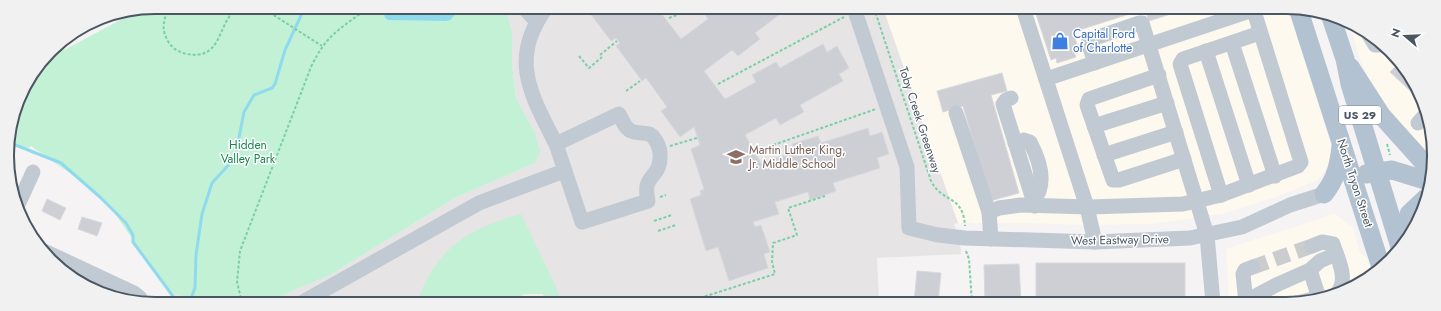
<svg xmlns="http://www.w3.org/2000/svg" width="1441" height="311" font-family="Jost,sans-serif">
	<rect width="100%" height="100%" fill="#f5f3f3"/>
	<g fill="#fdf9ef">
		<path d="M883 8H1288L1335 157 1318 180 1273 198 1226 213 1153 224 1080 225 1028 223H958Z"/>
		<path d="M1350 24 1360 27 1403 65 1429 117 1431 154 1400 125 1375 93 1360 60Z"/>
		<path d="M1334 214 1353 227 1360 253 1366 257 1371 274 1351 289 1305 303H1229L1226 249Z"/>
	</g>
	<g fill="#e6e4e5">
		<path d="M505 7 883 8 958 223 954 224 960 240 961 254 877 258 879 303H264L330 275 455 198 535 163V133L516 98 512 64V31Z"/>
		<path d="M168 291 199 303H174Z"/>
	</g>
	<g fill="#c3f1d5">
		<path d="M156 7H505L512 31V64L516 98 535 133 540 152 535 163 455 198 330 275 264 303H199L168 291 114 212 77 178 31 146 29 148 8 143 18 98 51 50 59 45 64 50 139 10Z"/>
		<path d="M521 214 556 287 561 303H417C436 248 467 229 521 214Z"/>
	</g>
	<path fill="#f5f0e5" d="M525 294H543L546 303H507Z"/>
	<path fill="#90daee" d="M388 7H463L450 20 446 21 388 20 385 18 384 13Z"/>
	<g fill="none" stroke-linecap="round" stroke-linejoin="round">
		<g stroke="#90daee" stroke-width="3">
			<path d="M8 142 61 163 100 197 126 223 133 235V242L178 303"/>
			<path d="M189 303 195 288 196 255 202 214 212 183 235 158 244 112 254 95 272 88 275 84 285 50 305 7"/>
		</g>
	</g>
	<g fill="#cdcfd5" stroke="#d7d9de">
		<path d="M586 8H657L681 39 708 19 703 12 709 8H788L755 33 760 39 738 56 732 50 704 71 725 99 756 82 752 75 776 62 780 68 823 44 827 52 837 46 849 68 839 74 843 81 800 105 804 112 780 125 776 118 745 135 761 163 795 152 792 144 818 136 821 143 868 128 870 136 882 132 889 154 877 158 880 168 833 183 836 191 810 200 808 192 775 202 779 214 753 222 755 227 761 225 770 252 764 254 768 268 729 281 718 247 706 251 690 199 701 195 700 191 704 189 691 149 700 145 694 127 680 137 661 111 667 107 646 78 642 81 616 46 620 43 616 38 611 41Z"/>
		<path d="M1034 8H1189L1149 21 1145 9 1073 32 1079 51 1074 52 1076 57 1057 63 1056 58 1051 60Z"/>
		<path d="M1400 62 1403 65 1418 98 1390 72Z"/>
		<path d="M1002 73 1007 91 991 95 1019 193 990 201 963 106 943 112 937 91Z"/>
		<path d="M47 199 66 208 60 220 42 211Z"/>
		<path d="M82 217 102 223 97 236 78 229Z"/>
		<rect x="1036" y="263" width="149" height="37"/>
		<path d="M1019 264 1021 303H985L984 265Z"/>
		<path d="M917 271 941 273 938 303H914Z"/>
	</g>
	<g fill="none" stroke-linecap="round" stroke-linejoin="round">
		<path stroke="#caccce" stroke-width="15" stroke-dasharray="15 8" stroke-linecap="butt" d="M1253 267 1312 246"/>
		<g stroke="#7ad0a6" stroke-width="2" stroke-dasharray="3 2" stroke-linecap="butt">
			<path d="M169 7C165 17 161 27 166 37 169 46 177 52 187 54 225 61 216 19 240 7"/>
			<path d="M261 7 322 46"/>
			<path d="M874 8 931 181C943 204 963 194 965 226"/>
			<path d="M669 18 695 8"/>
			<path d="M600 55 617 41"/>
			<path d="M579 56 589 68 602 57"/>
			<path d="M718 84 844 17"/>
			<path d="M626 91 640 81"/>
			<path d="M1387 144 1390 155"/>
			<path d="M670 146 697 138"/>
			<path d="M759 150 876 109"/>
			<path d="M660 197 666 195"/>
			<path d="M654 221 672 215"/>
			<path d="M658 231 676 225"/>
			<path d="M966 251 969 259 972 303"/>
			<path d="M700 298 775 274 772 262 773 243 797 235 788 208 825 196"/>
			<path d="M565 300 566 303"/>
			<path d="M242 303 237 282 240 251 311 67C327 33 341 29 369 7"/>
		</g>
		<g stroke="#c1cad2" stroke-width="15">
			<path d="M523 7 537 22"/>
			<path d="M547 7C508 58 531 95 556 144"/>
			<path d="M854 8 907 167 909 228 938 235 965 238 1095 242 1190 238 1242 227 1290 205 1324 194"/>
			<path d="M1023 8 1087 207 1095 242"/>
			<path d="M1369 35 1375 45H1381"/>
			<path d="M1232 43 1275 176"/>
			<path d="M1206 51 1249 185"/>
			<path d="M1095 63 1089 45V40L1139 23H1142L1207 235 1213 303"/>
			<path d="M1159 75 1089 99 1087 105 1113 180H1119L1184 159"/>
			<path d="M1046 79 1253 10"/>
			<path d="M1011 98 1006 100 1003 104 1035 206"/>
			<path d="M956 113 989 212 991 239"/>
			<path d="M619 114C622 120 625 128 631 131 640 135 648 130 654 138 661 147 662 160 657 170 654 175 650 178 648 183 645 189 647 195 648 201L582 222 556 144Z"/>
			<path d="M1418 123 1427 113"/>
			<path d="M1094 126 1167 103"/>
			<path d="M1015 143 1024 140 1030 142C1040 161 1048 184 1033 201"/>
			<path d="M1104 155 1176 132"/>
			<path d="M1221 195 1180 64 1183 59 1260 33"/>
			<path d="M17 207 33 172"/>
			<path d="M989 212 999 208 1021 205 1089 207 1183 204 1221 195 1298 166 1301 162 1253 8"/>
			<path d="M1312 246 1322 242 1333 244C1338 259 1349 280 1337 293"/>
			<path d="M42 250 134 293 140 298 142 303"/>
			<path d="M1310 270 1319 298"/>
			<path d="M1246 301 1276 285 1310 270 1320 261 1336 254"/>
			<path d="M301 303 479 203 564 171"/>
			<path d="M1246 303 1243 274 1245 270 1253 267"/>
			<path d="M1296 303 1322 297"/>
		</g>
		<g stroke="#b3c2d1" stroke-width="19">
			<path d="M1298 8 1381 267"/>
			<path d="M1331 17 1345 59 1350 84 1400 247"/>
			<path d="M1350 67 1381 115 1433 173"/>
			<path d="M1366 174 1392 170 1431 182"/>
			<path d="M1324 194C1336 179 1339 165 1341 146"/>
			<path d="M1403 243 1409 214 1426 198"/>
		</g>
	</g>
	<defs>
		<g id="shop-bare" transform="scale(1.38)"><path d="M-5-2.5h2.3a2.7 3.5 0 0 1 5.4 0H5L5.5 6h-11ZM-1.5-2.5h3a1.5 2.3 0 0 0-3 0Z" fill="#3f7fe0" stroke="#fff" stroke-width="2.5" paint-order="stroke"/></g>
		<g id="school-bare" transform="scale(1.38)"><path d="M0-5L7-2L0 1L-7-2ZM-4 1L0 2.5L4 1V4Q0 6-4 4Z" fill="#8d6e63" stroke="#fff" stroke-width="2.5" paint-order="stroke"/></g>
	</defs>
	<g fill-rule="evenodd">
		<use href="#shop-bare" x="1060" y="41"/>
		<use href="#school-bare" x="736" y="157"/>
	</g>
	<g text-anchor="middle" stroke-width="3" stroke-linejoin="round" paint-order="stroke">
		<rect fill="#fff" stroke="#808990" stroke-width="1" x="1339" y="106" width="42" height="18" rx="3"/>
		<g font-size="11" font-weight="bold" fill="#4a5661">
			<text x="1360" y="119">US 29</text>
		</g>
		<g font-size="12" fill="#366cbe" stroke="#fff" text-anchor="start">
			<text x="1073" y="38">Capital Ford<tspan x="1073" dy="14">of Charlotte</tspan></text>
		</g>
		<g font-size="12" fill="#4a5661" stroke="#fff">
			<text transform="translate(920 120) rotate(72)" y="4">Toby Creek Greenway</text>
			<text transform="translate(1355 183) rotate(72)" y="4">North Tryon Street</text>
			<text transform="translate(1120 240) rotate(-1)" y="4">West Eastway Drive</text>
		</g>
		<g font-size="12" fill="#17864f" stroke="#fff">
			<text x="248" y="149">Hidden<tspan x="248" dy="14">Valley Park</tspan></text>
		</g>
		<g font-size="12" fill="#785e54" stroke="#fff" text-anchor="start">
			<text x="749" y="154">Martin Luther King,<tspan x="749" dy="14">Jr. Middle School</tspan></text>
		</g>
	</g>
	<path d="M0 0H1441V311H0ZM155 14H1286A141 141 0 0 1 1427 155V156A141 141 0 0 1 1286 297H155A141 141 0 0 1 14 156V155A141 141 0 0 1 155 14Z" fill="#f1f1f2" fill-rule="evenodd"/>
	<path fill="none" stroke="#4a5661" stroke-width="2" d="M155 14H1286A141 141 0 0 1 1427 155V156A141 141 0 0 1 1286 297H155A141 141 0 0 1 14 156V155A141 141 0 0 1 155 14Z"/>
	<g transform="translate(1405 36) rotate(289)" stroke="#ffffff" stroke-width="3" paint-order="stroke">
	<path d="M0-3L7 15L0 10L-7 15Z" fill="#4a5661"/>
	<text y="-6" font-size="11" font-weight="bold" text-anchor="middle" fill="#4a5661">N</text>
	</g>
</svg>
